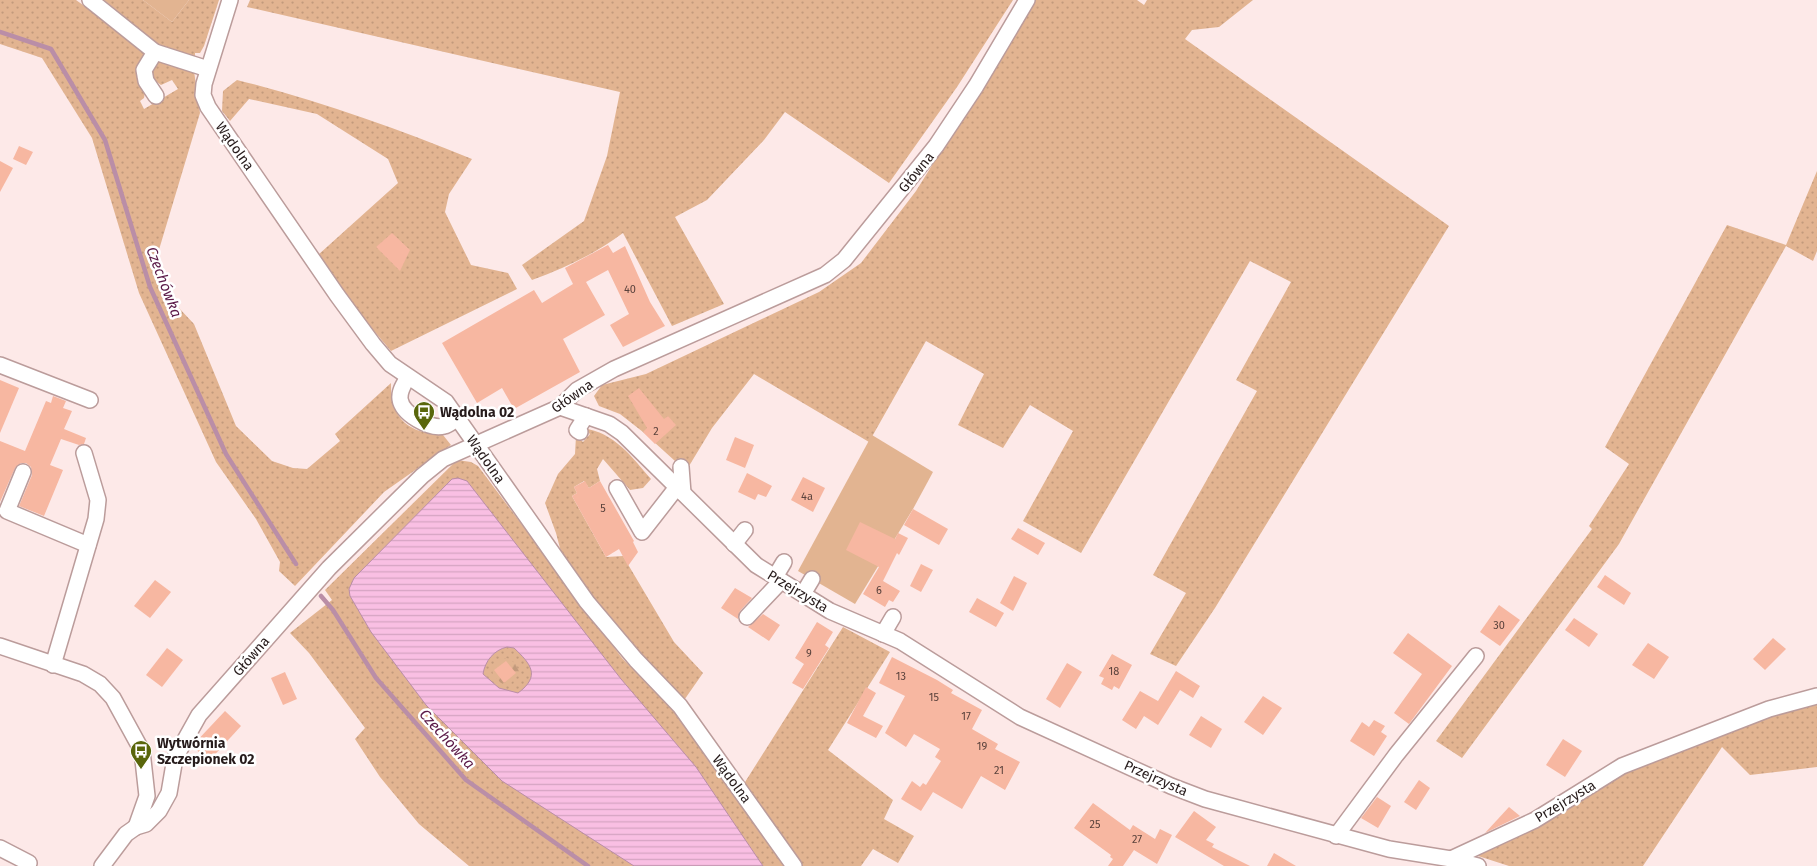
<svg xmlns="http://www.w3.org/2000/svg" width="1817" height="866" font-family="'Fira Sans',sans-serif">
	<defs>
		<pattern id="grass-dots" width="8" height="8" patternUnits="userSpaceOnUse" patternTransform="scale(1.25)"><rect width="8" height="8" fill="#e2b491"/><path d="M2 2h.1M6 6h.1" fill="none" stroke="#c29a7c" stroke-width="1.8" stroke-linecap="round"/></pattern>
		<pattern id="forest-firs" width="22" height="20" patternUnits="userSpaceOnUse" patternTransform="scale(1.25)"><rect width="22" height="20" fill="#e2b491"/><path d="M5 1l3.5 6h-7zM16 11l3.5 6h-7z" fill="#c29a7c"/></pattern>
		<pattern id="water-rules" width="6" height="5" patternUnits="userSpaceOnUse" patternTransform="scale(1.25)"><rect width="6" height="5" fill="#f9bfe3"/><path d="M0 2.5h6" fill="none" stroke="#d5a4c2"/></pattern>
	</defs>
	<rect width="100%" height="100%" fill="#fde9e8"/>
	<g fill="url(#grass-dots)">
		<path d="M0 0H76L143 48 145 52V92L144 98 140 101 144 109 178 89 172 80 161 85 149 76 156 61 161 60 194 71 200 113 155 263 162 290 194 324 236 426 272 461 293 468 307 469 340 441 335 434 391 383C390 419 409 433 443 435L451 445 384 492 295 586 279 571 280 562 256 519 216 462 139 293 92 138 42 58 0 44Z"/>
		<path d="M104 0H143L172 22 189 0H219L204 46 200 53H195V57L158 44Z"/>
		<path d="M250 0H1013L957 87 889 183 785 112 764 140 707 200 675 217 724 304 672 326 623 233C595 254 565 268 532 280L522 265 584 221 607 156 620 92 247 7Z"/>
		<path d="M1035 0H1137L1144 5 1147 0H1253L1219 27 1192 30 1185 39 1449 226 1215 608 1176 666 1150 654 1186 593 1153 575 1257 391 1236 380 1291 282 1250 261 1081 553 1023 521 1073 431 1030 405 1003 448 958 425 984 374 926 341 869 442 754 374 712 428 686 471 643 432 620 414 599 406 594 396 602 385 646 374 819 292 861 263 916 191Z"/>
		<path d="M237 80C318 100 395 128 472 159L449 194 445 212 471 265 508 273 517 289 391 351 357 311 318 255 398 183 388 159 317 114 249 99 230 121 222 111 223 91Z"/>
		<path d="M1817 171V251L1813 261 1786 246 1619 544 1462 758 1436 741 1592 529 1589 526 1629 464 1605 447 1727 225 1786 245Z"/>
		<path d="M583 428C615 433 631 456 651 479L643 488 630 490 603 459 597 469 600 481 589 488 584 481 574 487 577 493 572 496 606 557 623 556 674 642 703 673 680 706 567 575 556 533 545 503 558 474 575 454 576 436 583 442 590 434Z"/>
		<path d="M457 460 471 462 478 466 622 658 681 719 785 866H469L419 824 380 777 355 739 365 728 309 653 290 633 332 600 325 590Z"/>
		<path d="M843 627 890 652 828 750 893 800 884 819 914 836 898 863 873 849 861 866H794L740 790Z"/>
		<path d="M1817 702V767L1750 775 1722 747 1643 866H1509L1475 855 1628 770 1773 714Z"/>
	</g>
	<path fill="url(#forest-firs)" d="M507 658 515 663 520 673 511 683H501L493 675 492 668 497 661Z"/>
	<g fill="#e2b491">
		<path d="M143 0H189L172 22Z"/>
		<path d="M872 435 933 472 913 509 855 604 798 571Z"/>
	</g>
	<path fill="url(#water-rules)" stroke="#ba8ea7" fill-rule="evenodd" d="M458 478 467 481 621 679 696 767 763 866H634L502 781 426 705 371 632 350 596 349 589 354 578 452 479ZM507 647 514 648C531 664 541 676 518 693L499 688 483 674C485 661 494 650 507 647Z"/>
	<g fill="none" stroke-linecap="round" stroke-linejoin="round">
		<g stroke="#ba8ea7" stroke-width="4.5">
			<path d="M0 32 51 49 105 140 150 287 226 454 296 564"/>
			<path d="M321 596 333 610 376 678 466 780 588 866"/>
		</g>
	</g>
	<g fill="#f7b7a1">
		<path d="M19 146 33 152 26 165 13 159Z"/>
		<path d="M0 161 13 168 0 192Z"/>
		<path d="M392 233 410 250 400 271 376 247Z"/>
		<path d="M608 245 613 253 625 246 650 302 665 326 623 347 610 325 629 314 608 270 586 282 605 315 563 339 580 372 514 409 502 388 477 403 442 343 534 290 542 303 573 284 565 268Z"/>
		<path d="M0 380 19 388 0 433Z"/>
		<path d="M639 388 664 419 668 416 676 425 655 444 643 432 647 428 628 396Z"/>
		<path d="M53 396 66 401 63 408 72 411 64 429 86 438 84 444 79 445 61 439 50 465 63 470 44 516 19 506 32 475 31 467 26 463H21L15 468 0 502V441L25 451 46 401 51 403Z"/>
		<path d="M735 437 754 445 745 468 726 460Z"/>
		<path d="M747 473 772 486 766 497 758 494 755 500 738 492Z"/>
		<path d="M803 477 825 488 813 512 791 500Z"/>
		<path d="M585 481 589 488 600 481 634 541 633 542 638 552 628 566 619 549 606 557 572 496 577 493 574 487Z"/>
		<path d="M913 509 948 529 939 545 904 525Z"/>
		<path d="M860 522 895 539 898 533 908 538 899 555 897 553 883 581 900 591 893 602 889 600 885 607 863 594 879 567 846 550Z"/>
		<path d="M1018 528 1045 543 1038 555 1011 539Z"/>
		<path d="M921 564 933 570 921 592 910 586Z"/>
		<path d="M1605 575 1631 593 1624 605 1597 587Z"/>
		<path d="M1014 576 1027 583 1013 611 1000 603Z"/>
		<path d="M155 580 171 592 150 618 134 606Z"/>
		<path d="M735 588 752 598 740 611 738 619 721 608Z"/>
		<path d="M977 598 1004 613 996 627 969 612Z"/>
		<path d="M1499 605 1520 620 1500 646 1480 632Z"/>
		<path d="M763 614 780 625 769 641 748 627Z"/>
		<path d="M1574 618 1598 634 1589 647 1565 630Z"/>
		<path d="M817 622 833 632 825 645 829 648 803 689 792 683 804 664 795 658Z"/>
		<path d="M1408 633 1452 666 1409 724 1394 713 1422 674 1393 653Z"/>
		<path d="M1773 638 1786 649 1765 670 1753 659Z"/>
		<path d="M1648 643 1669 657 1654 679 1632 665Z"/>
		<path d="M167 648 183 660 162 687 146 675Z"/>
		<path d="M1112 654 1132 665 1119 689 1114 686 1112 690 1101 684 1104 678 1099 676Z"/>
		<path d="M892 657 937 680 953 690 951 693 982 710 972 729 998 744 995 749 1020 762 1005 790 981 776 962 809 933 792 921 811 901 799 912 781 920 787 923 783 926 785 941 761 935 757 940 749 914 734 906 747 885 733 905 696 879 683Z"/>
		<path d="M506 661 516 673 504 683 494 670Z"/>
		<path d="M1067 663 1082 672 1060 708 1046 699Z"/>
		<path d="M1176 671 1200 686 1193 698 1180 690 1158 725 1144 716 1136 729 1122 720 1140 691 1158 701Z"/>
		<path d="M285 672 297 699 283 705 271 678Z"/>
		<path d="M866 687 876 693 863 716 883 726 876 738 847 723Z"/>
		<path d="M1263 696 1282 708 1263 735 1244 722Z"/>
		<path d="M225 711 241 726 209 761 192 746Z"/>
		<path d="M1201 716 1222 729 1211 748 1189 735Z"/>
		<path d="M1374 720 1385 726 1381 732 1387 736 1374 756 1350 741 1362 722 1369 727Z"/>
		<path d="M1563 739 1582 751 1565 777 1546 765Z"/>
		<path d="M1419 780 1430 788 1416 810 1404 802Z"/>
		<path d="M1377 797 1391 806 1378 828 1361 818Z"/>
		<path d="M1093 803 1130 830 1133 825 1155 839 1160 829 1172 835 1157 864 1134 850 1123 866H1108L1113 859 1110 857 1111 855 1074 828Z"/>
		<path d="M1509 807 1520 816 1485 833Z"/>
		<path d="M1194 811 1216 827 1206 840 1214 844 1212 847 1250 866H1224L1175 837Z"/>
		<path d="M1274 853 1296 866H1267Z"/>
	</g>
	<g fill="none" stroke-linecap="round" stroke-linejoin="round">
		<g stroke="#bb9c9b" stroke-width="18">
			<g id="minor">
				<path d="M90 0 155 52 208 69"/>
				<path d="M230 0 204 84 203 95 208 107 337 295 373 344 390 364 446 402 587 602 636 660 680 706 794 866"/>
				<path d="M155 52 144 70 146 81 156 96"/>
				<path d="M0 365 90 400"/>
				<path d="M408 377C404 384 399 391 400 399 402 414 430 430 444 426 449 425 454 420 458 418"/>
				<path d="M560 407 609 424 622 433 756 565 830 611 900 641 1020 717 1171 786 1205 799 1389 849 1451 859 1478 866"/>
				<path d="M580 432 577 430 586 416"/>
				<path d="M681 467 683 493"/>
				<path d="M23 472 7 511 88 545"/>
				<path d="M617 488 642 532 677 487"/>
				<path d="M734 544 745 530"/>
				<path d="M775 577 784 562"/>
				<path d="M803 594 812 579"/>
				<path d="M747 617 781 581"/>
				<path d="M883 634 893 617"/>
				<path d="M0 646 83 674 100 684 113 698 142 751 147 796 136 827"/>
				<path d="M53 665 96 519 98 500 84 453"/>
				<path d="M1336 836 1396 755 1476 656"/>
				<path d="M0 848 29 863 27 866"/>
				<path d="M1451 859 1535 820 1622 766 1769 709 1817 696"/>
				<path d="M102 866 126 834 136 827 146 824 159 811 169 793 175 758 199 715 329 568 422 476 443 459 560 407 577 390 614 369 825 275 844 260 936 146 976 86 1027 0"/>
			</g>
		</g>
		<use href="#minor" stroke="#fff" stroke-width="15"/>
	</g>
	<defs>
		<g id="bus-pin" transform="scale(1.125)"><path d="M0 17L-7.5 6A9.5 9.5 0 1 1 7.5 6Z" fill="#59660b" stroke="#fff"/><path d="M-5-6H5V4H4V6H2V4H-2V6H-4V4H-5ZM-3.5-4V0h7V-4ZM-3.5 1.2v1.5H-2V1.2ZM2 1.2v1.5H3.5V1.2Z" fill="#fff"/></g>
	</defs>
	<g fill-rule="evenodd">
		<use href="#bus-pin" x="424" y="412"/>
		<use href="#bus-pin" x="141" y="751"/>
	</g>
	<g text-anchor="middle" stroke-width="5" stroke-linejoin="round" paint-order="stroke">
		<g font-size="11" fill="#5a423c">
			<text x="630" y="293">40</text>
			<text x="656" y="435">2</text>
			<text x="807" y="500">4a</text>
			<text x="603" y="512">5</text>
			<text x="879" y="594">6</text>
			<text x="1499" y="629">30</text>
			<text x="809" y="657">9</text>
			<text x="1114" y="675">18</text>
			<text x="901" y="680">13</text>
			<text x="934" y="701">15</text>
			<text x="966" y="720">17</text>
			<text x="982" y="750">19</text>
			<text x="999" y="774">21</text>
			<text x="1095" y="828">25</text>
			<text x="1137" y="843">27</text>
		</g>
		<g font-size="14" fill="#261b1b" stroke="#fff">
			<text transform="translate(235 146) rotate(55)" y="5">Wądolna</text>
			<text transform="translate(916 172) rotate(-51)" y="5">Główna</text>
			<text transform="translate(572 396) rotate(-35)" y="5">Główna</text>
			<text transform="translate(486 459) rotate(55)" y="5">Wądolna</text>
			<text transform="translate(798 591) rotate(31)" y="5">Przejrzysta</text>
			<text transform="translate(251 656) rotate(-49)" y="5">Główna</text>
			<text transform="translate(1156 778) rotate(24)" y="5">Przejrzysta</text>
			<text transform="translate(732 779) rotate(54)" y="5">Wądolna</text>
			<text transform="translate(1565 801) rotate(-31)" y="5">Przejrzysta</text>
		</g>
		<g font-size="14" font-weight="bold" fill="#261b1b" stroke="#fff" text-anchor="start">
			<text x="440" y="417">Wądolna 02</text>
			<text x="157" y="748">Wytwórnia<tspan x="157" dy="16">Szczepionek 02</tspan></text>
		</g>
		<g font-size="15" font-style="italic" fill="#5b1a48" stroke="#fff">
			<text transform="translate(164 282) rotate(69)" y="5">Czechówka</text>
			<text transform="translate(447 739) rotate(48)" y="5">Czechówka</text>
		</g>
	</g>
</svg>
